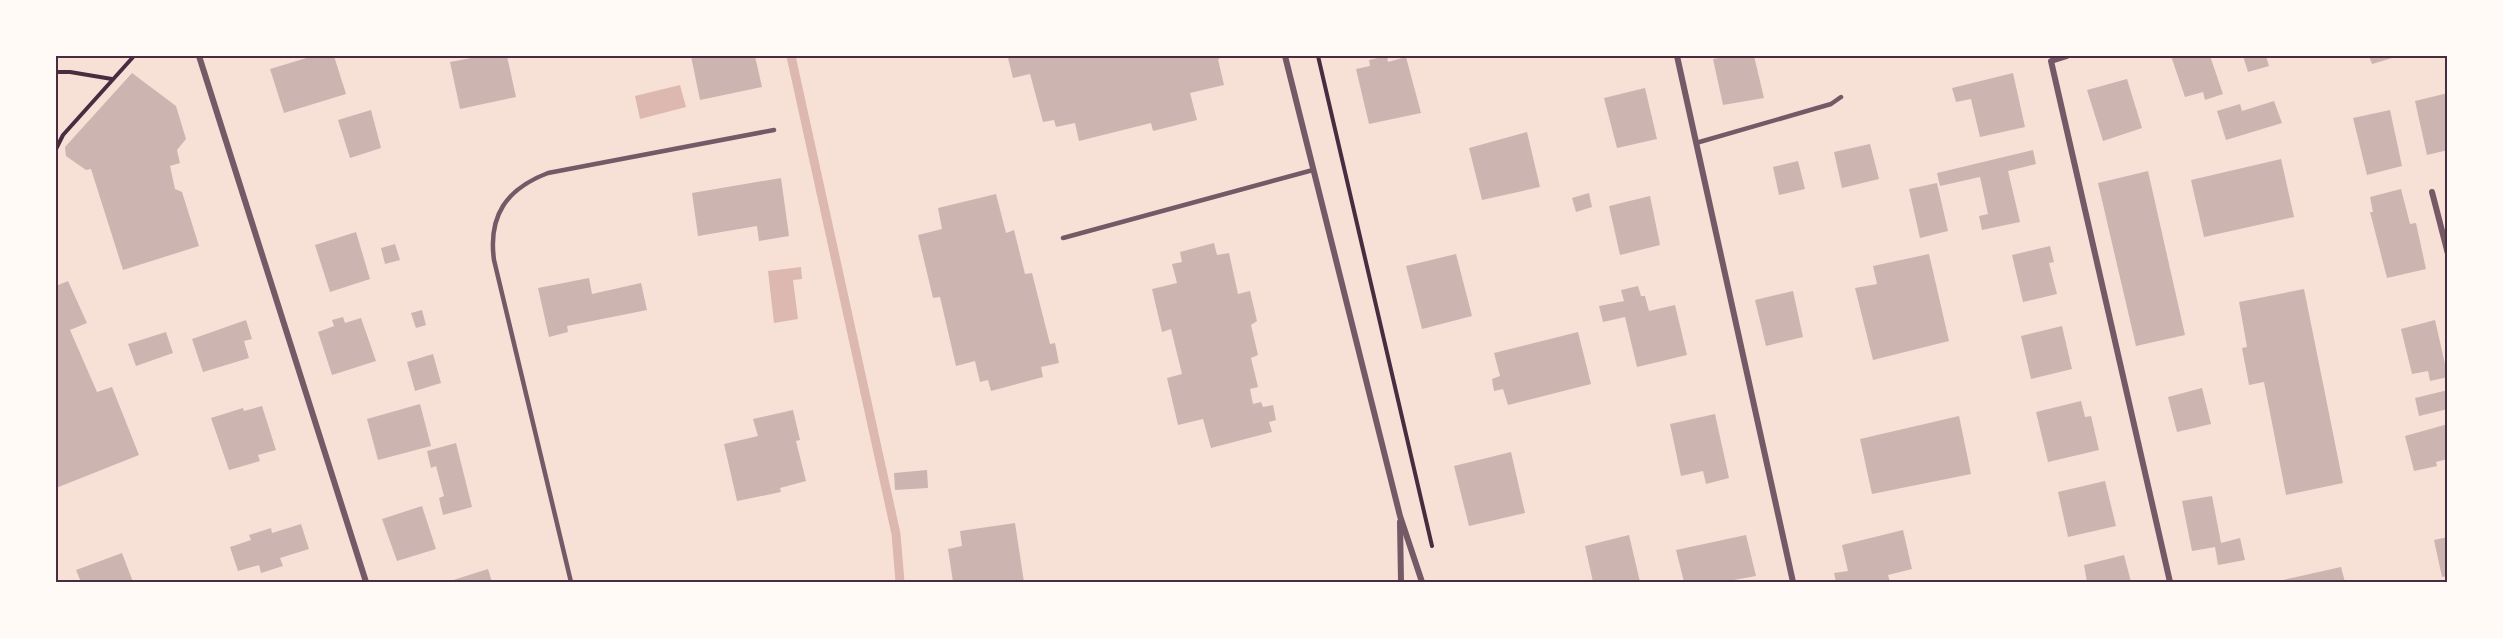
<svg xmlns="http://www.w3.org/2000/svg" width="2503" height="638" font-family="'Open Sans',sans-serif">
	<rect width="100%" height="100%" fill="#f7e1d7"/>
	<g fill="#dcb8b0">
		<path d="M680 85 686 107 640 119 635 96Z"/>
		<path d="M801 267 802 279 793 280 798 319 774 323 768 271Z"/>
	</g>
	<g fill="none" stroke-linecap="round" stroke-linejoin="round">
		<path stroke="#dcb8b0" stroke-width="9" d="M791 56 896 534 900 582"/>
	</g>
	<g fill="#ccb4b1">
		<path d="M313 56H334L346 94 284 113 270 69Z"/>
		<path d="M482 56H507L516 97 460 109 450 62Z"/>
		<path d="M691 56H755L762 87 700 100Z"/>
		<path d="M1016 56H1227L1218 59 1224 85 1190 93 1197 120 1153 131 1151 123 1079 141 1075 123 1056 127 1054 120 1043 122 1030 74 1013 78 1008 58Z"/>
		<path d="M1387 56 1388 62 1406 57 1421 113 1369 124 1356 69 1370 66 1369 60Z"/>
		<path d="M1728 56H1754L1764 98 1723 105 1713 59Z"/>
		<path d="M2171 56H2210L2223 94 2205 100 2203 92 2185 97Z"/>
		<path d="M2243 56H2266L2269 66 2248 72Z"/>
		<path d="M2369 56H2399L2372 64Z"/>
		<path d="M132 73 176 106 186 139 177 150 180 163 170 166 175 189 182 192 199 246 123 270 91 169 86 170 66 156 65 147Z"/>
		<path d="M2013 73 2025 127 1980 137 1971 99 1956 102 1952 88Z"/>
		<path d="M2127 79 2142 128 2103 141 2087 90Z"/>
		<path d="M1645 88 1657 139 1617 148 1604 98Z"/>
		<path d="M2448 93V150L2427 155 2415 101Z"/>
		<path d="M2274 101 2282 123 2226 140 2217 111 2240 104 2242 111Z"/>
		<path d="M371 110 381 148 350 158 338 120Z"/>
		<path d="M2390 110 2402 166 2367 175 2353 118Z"/>
		<path d="M1527 132 1540 187 1482 200 1469 148Z"/>
		<path d="M1870 144 1879 179 1842 188 1834 152Z"/>
		<path d="M2033 150 2036 164 2008 171 2020 222 1982 230 1979 216 1988 214 1980 177 1940 186 1937 173Z"/>
		<path d="M2281 159 2294 217 2204 237 2191 180Z"/>
		<path d="M1798 161 1805 189 1779 195 1773 167Z"/>
		<path d="M2148 171 2185 335 2136 346 2098 183Z"/>
		<path d="M781 178 789 236 759 241 757 226 698 236 692 193Z"/>
		<path d="M1937 183 1948 231 1920 238 1909 189Z"/>
		<path d="M2401 189 2410 224 2416 223 2426 269 2387 278 2370 212H2373L2370 197Z"/>
		<path d="M1589 193 1592 207 1576 212 1572 198Z"/>
		<path d="M996 194 1006 233 1014 230 1025 274 1032 273 1050 344 1055 343 1059 363 1041 367 1043 377 991 391 988 380 980 382 975 361 956 366 940 297 933 298 918 235 942 229 938 208Z"/>
		<path d="M1650 196 1660 245 1620 255 1609 206Z"/>
		<path d="M356 232 370 279 330 292 315 245Z"/>
		<path d="M1214 243 1217 255 1229 253 1238 294 1250 291 1257 321 1251 325 1258 355 1251 358 1258 387 1250 389 1253 404 1261 402 1263 407 1273 405 1276 420 1269 422 1272 432 1211 448 1203 419 1178 425 1167 378 1182 374 1171 329 1162 332 1152 289 1177 283 1172 264 1182 262 1180 252Z"/>
		<path d="M395 244 400 260 385 264 381 248Z"/>
		<path d="M2050 246 2054 262 2049 263 2057 294 2023 302 2012 255Z"/>
		<path d="M1456 254 1472 316 1422 329 1406 266Z"/>
		<path d="M1929 254 1949 341 1873 360 1855 288 1877 284 1873 266Z"/>
		<path d="M589 278 592 294 641 283 647 310 567 326 568 332 549 337 538 288Z"/>
		<path d="M68 281 87 323 70 330 97 392 112 387 139 455 56 488V286Z"/>
		<path d="M1638 286 1641 296H1645L1649 311 1675 305 1687 355 1637 367 1625 317 1603 322 1599 306 1624 301 1621 290Z"/>
		<path d="M2304 289 2343 483 2286 495 2264 382 2249 385 2242 348 2247 347 2239 302Z"/>
		<path d="M1793 291 1803 337 1766 346 1755 300Z"/>
		<path d="M422 310 426 325 416 328 411 313Z"/>
		<path d="M343 317 345 323 361 318 376 361 332 375 318 332 334 326 332 320Z"/>
		<path d="M246 320 252 339 244 341 249 358 203 372 192 339Z"/>
		<path d="M2435 320 2448 377 2430 381 2428 371 2412 374 2401 329Z"/>
		<path d="M2062 326 2072 369 2031 379 2021 336Z"/>
		<path d="M166 332 173 353 136 366 128 344Z"/>
		<path d="M1578 332 1591 384 1508 405 1503 389 1494 391 1492 379 1500 376 1494 353Z"/>
		<path d="M433 354 441 383 415 391 407 362Z"/>
		<path d="M2202 388 2211 424 2177 432 2168 397Z"/>
		<path d="M2448 390V409L2419 416 2415 398Z"/>
		<path d="M2081 401 2085 417 2091 416 2099 450 2048 462 2036 412Z"/>
		<path d="M420 404 431 446 378 460 367 419Z"/>
		<path d="M262 406 276 450 258 455 260 461 229 470 211 418 243 408 244 411Z"/>
		<path d="M793 410 800 440 796 441 806 481 780 488 781 492 737 501 724 444 758 436 753 419Z"/>
		<path d="M1715 414 1729 478 1706 484 1703 471 1681 476 1670 424Z"/>
		<path d="M1959 416 1971 474 1872 494 1860 439Z"/>
		<path d="M2448 424V459L2436 462 2437 466 2414 471 2405 436Z"/>
		<path d="M456 443 472 507 443 515 439 498 444 496 436 466 431 468 427 451Z"/>
		<path d="M1511 452 1525 513 1469 526 1454 466Z"/>
		<path d="M927 470 928 488 895 490 894 473Z"/>
		<path d="M2105 481 2116 526 2068 537 2058 492Z"/>
		<path d="M2212 496 2221 543 2240 538 2245 560 2218 565 2215 547 2192 551 2182 501Z"/>
		<path d="M422 506 436 549 397 561 382 519Z"/>
		<path d="M1015 523 1024 582H953L948 549 962 546 960 531Z"/>
		<path d="M301 524 309 549 280 558 283 566 261 573 259 565 238 571 230 547 251 540 249 535 271 528 272 533Z"/>
		<path d="M1903 530 1912 569 1888 575 1890 582H1836L1834 573 1848 571 1842 545Z"/>
		<path d="M1629 535 1640 582H1593L1585 546Z"/>
		<path d="M1746 535 1756 576 1723 582H1684L1676 550Z"/>
		<path d="M2448 537V576L2442 577 2434 540Z"/>
		<path d="M122 553 133 582H81L76 570Z"/>
		<path d="M2124 555 2131 582H2087L2084 565Z"/>
		<path d="M2341 567 2345 582H2283V580Z"/>
		<path d="M488 569 492 582H447Z"/>
	</g>
	<g fill="none" stroke-linecap="round" stroke-linejoin="round">
		<g stroke="#4a2c40" stroke-width="4">
			<path d="M1318 56 1432 546"/>
			<path d="M56 72H70L112 79"/>
			<path d="M56 149 63 135 134 56"/>
		</g>
		<g stroke="#755966" stroke-width="4.5">
			<path d="M1696 143 1831 104 1841 97"/>
			<path d="M1063 238 1313 170"/>
			<path d="M571 582 494 260C488 216 506 189 548 173L774 130"/>
		</g>
		<g stroke="#755966" stroke-width="6">
			<path d="M199 56 366 582"/>
			<path d="M1285 56 1400 516 1422 582"/>
			<path d="M1677 56 1793 582"/>
			<path d="M2067 56 2051 61 2170 582"/>
			<path d="M2432 192 2448 254"/>
			<path d="M1400 522 1401 582"/>
		</g>
	</g>
	<rect width="2503" height="638" fill="none" stroke="#fffaf5" stroke-width="114"/>
	<rect x="57" y="57" width="2389" height="524" fill="none" stroke="#4a2c40" stroke-width="2"/>
</svg>
